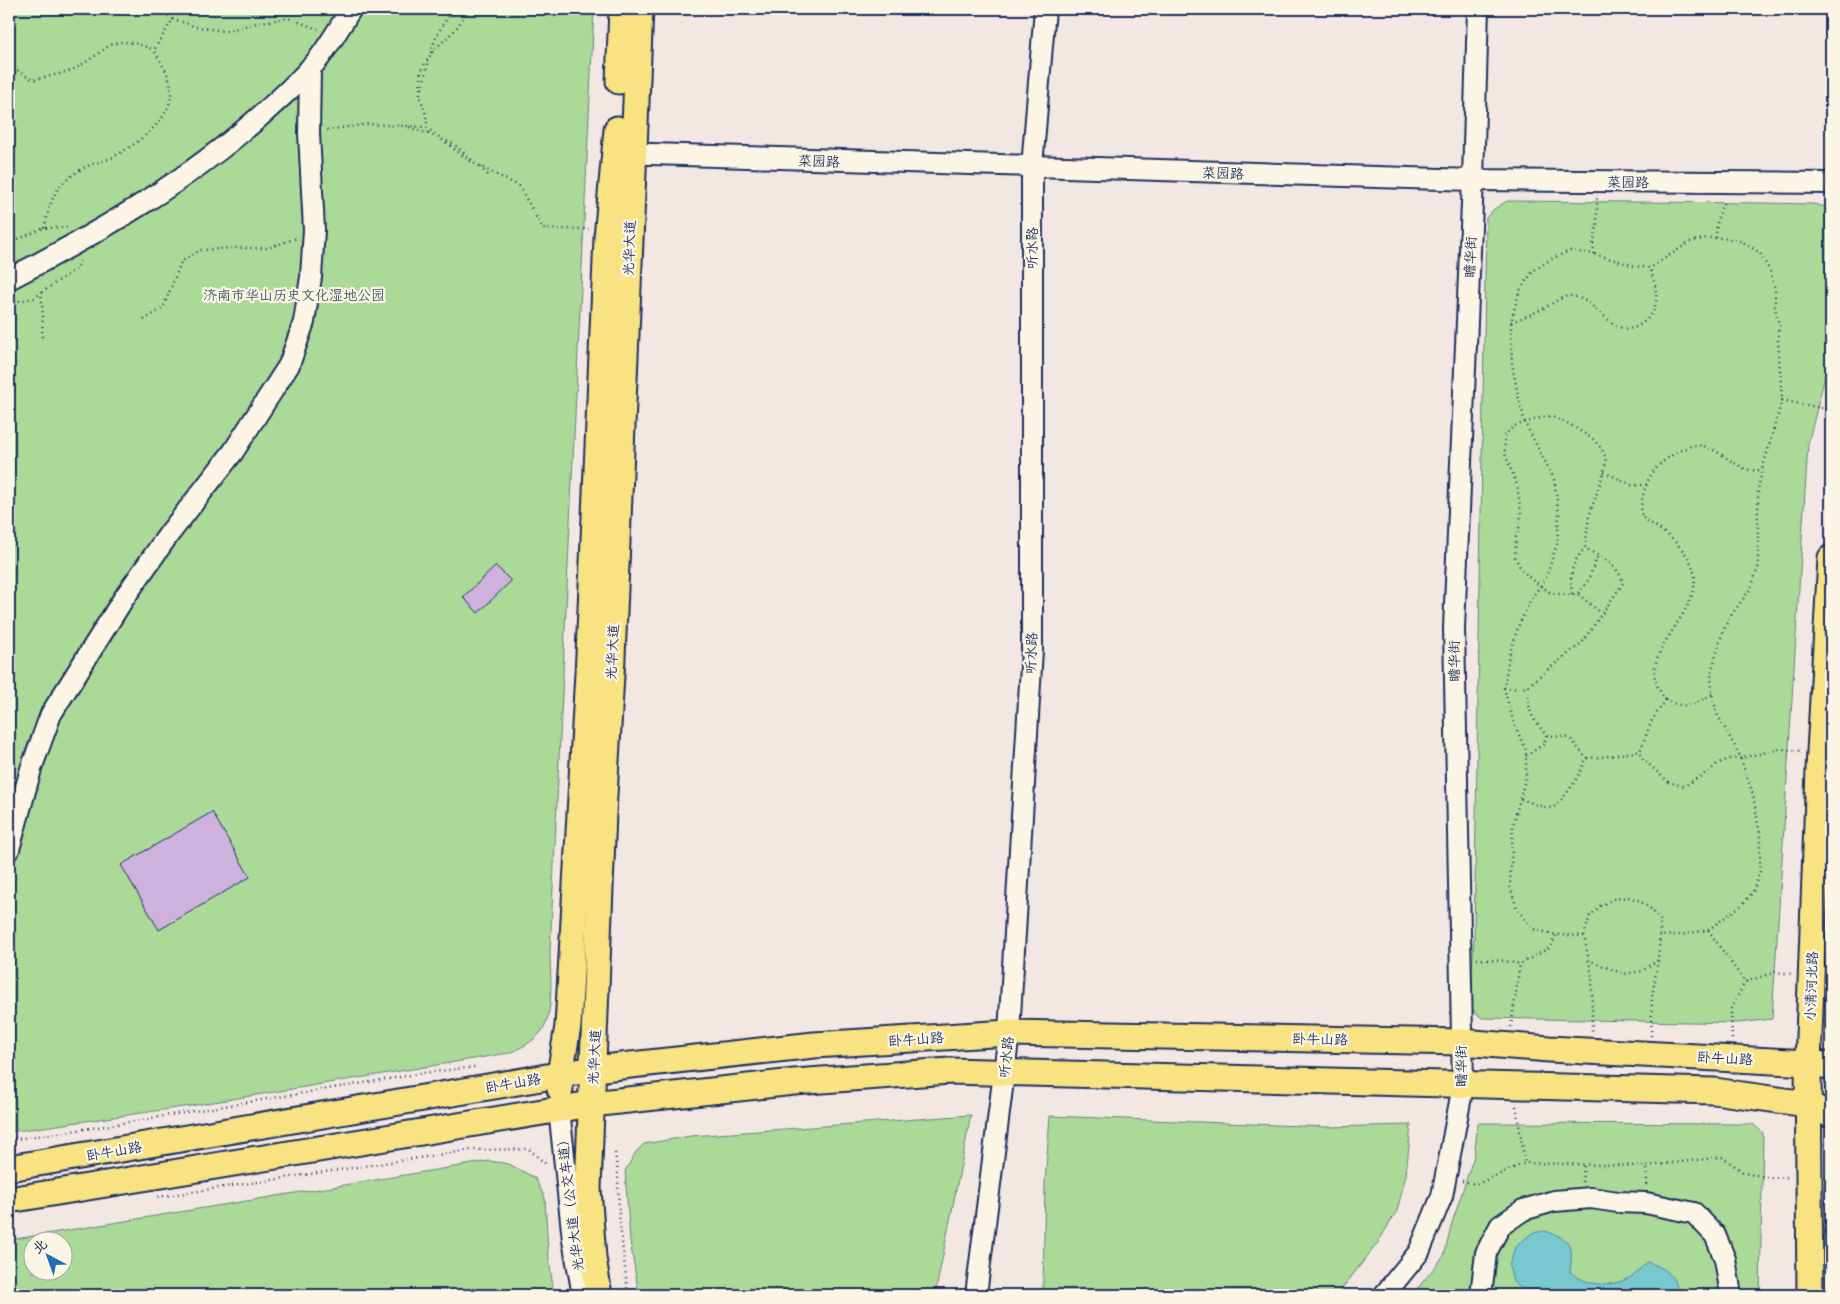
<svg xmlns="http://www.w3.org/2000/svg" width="1840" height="1304" font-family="'Playpen Sans','LXGW WenKai TC',sans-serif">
	<rect width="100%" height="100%" fill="#f3e7e4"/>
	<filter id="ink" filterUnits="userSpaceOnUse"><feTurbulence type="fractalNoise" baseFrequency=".02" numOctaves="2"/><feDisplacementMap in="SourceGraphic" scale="10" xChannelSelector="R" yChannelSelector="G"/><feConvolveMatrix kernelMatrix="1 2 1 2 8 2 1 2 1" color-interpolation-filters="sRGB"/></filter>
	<g filter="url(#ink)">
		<g fill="#abd998" stroke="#63847b" fill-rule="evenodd">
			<path d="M9 9H594L550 951C550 974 555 1013 541 1032 533 1042 521 1048 509 1053L190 1106 9 1132Z"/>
			<path d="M1507 201 1764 203 1813 204 1831 208V352L1808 444 1772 1019 1739 1023 1482 1018 1474 1012 1470 1001 1474 939 1486 218 1494 209Z"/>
			<path d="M971 1115 935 1295H639L630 1241 625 1171 636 1152 644 1144 691 1136Z"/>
			<path d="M1050 1116 1327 1127 1411 1125 1406 1175 1397 1211 1377 1244 1337 1295H1041L1043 1287 1045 1181Z"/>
			<path d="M1478 1123 1753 1124 1763 1133 1760 1295H1412L1444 1256 1451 1226 1474 1156Z"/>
			<path d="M490 1161 509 1164 535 1178 545 1198 548 1251 554 1295H9V1240ZM32 1242H62V1272H32Z"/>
		</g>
		<path fill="#77c8cf" stroke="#528ba2" d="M1544 1231C1571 1238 1574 1245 1570 1272 1589 1287 1611 1288 1633 1276 1638 1273 1643 1266 1647 1262 1667 1268 1674 1275 1680 1295H1632L1623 1291H1589L1560 1295H1544L1526 1292 1513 1282 1509 1266 1515 1247 1532 1233Z"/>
		<g fill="#cfb1de" stroke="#1b2f5e">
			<path d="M496 566 511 581 478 613 463 597Z"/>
			<path d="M212 812 250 877 159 930 121 865Z"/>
		</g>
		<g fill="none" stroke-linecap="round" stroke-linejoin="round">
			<g stroke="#1b2f5e" stroke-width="24">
				<g id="minor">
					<path d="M620 153 1473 180 1831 183"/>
					<path d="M9 279C100 232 190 180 266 111 285 94 304 77 320 57 331 42 341 25 351 9"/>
					<path d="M9 849 31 769 51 714 124 598 169 534 233 452 289 365 304 322 311 277 314 230 309 133 310 68"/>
					<path d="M559 1109 573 1240 583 1295"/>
					<path d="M976 1295 1009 1033 1032 650V167L1045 9"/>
					<path d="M1384 1295 1419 1252 1442 1196 1463 1086 1454 628 1473 180 1478 9"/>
					<path d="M1481 1295 1486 1253 1500 1226 1523 1210 1554 1201 1591 1198 1618 1202 1646 1203 1694 1213 1715 1235 1725 1259 1731 1295"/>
				</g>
			</g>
			<g stroke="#1b2f5e" stroke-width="29">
				<g id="major">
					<path d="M619 81 622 9"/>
					<path d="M560 1089V1075L568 1026 589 655 607 238 617 129"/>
					<path d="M9 1168 594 1069 814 1045 1009 1033 1461 1042 1549 1049 1808 1063 1831 1066"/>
					<path d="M9 1200 591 1104 794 1082 950 1071 1714 1091 1807 1104 1831 1115"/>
					<path d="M599 1295 593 1258 588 1188 603 813 612 658 640 9"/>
					<path d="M1810 1295 1808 1063 1819 769 1831 558"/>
				</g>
			</g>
			<g stroke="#1b2f5e" stroke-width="2.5" stroke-dasharray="1 4" stroke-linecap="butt">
				<path d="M161 9 173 19 197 27 225 31 261 22 288 18 318 29"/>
				<path d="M431 53C434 38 445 19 455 9"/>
				<path d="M9 65 33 80C47 76 66 74 78 67 113 47 110 32 154 50"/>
				<path d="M422 89 429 60"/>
				<path d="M409 127 437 137"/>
				<path d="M327 130 368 124 426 127 471 162 519 186 543 229H589"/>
				<path d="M428 133 426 115 420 96 421 70 433 51 456 29 469 9"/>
				<path d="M447 141 455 145 472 160"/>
				<path d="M480 167 488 175"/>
				<path d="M44 228C48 213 51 195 63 183 69 177 80 169 88 166 96 162 105 161 113 157 137 144 174 119 171 88 170 75 160 61 154 50L173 19"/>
				<path d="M1716 238C1716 224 1718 213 1725 200"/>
				<path d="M9 243 44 228 67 227"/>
				<path d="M1594 254 1593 243 1597 227V198"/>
				<path d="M9 303 34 298 41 293"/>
				<path d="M144 320 163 308 181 262 200 250 238 248H268L297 238"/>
				<path d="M1511 322C1527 316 1541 311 1556 301 1560 299 1565 296 1570 296 1601 298 1616 351 1648 318 1662 305 1655 283 1650 268"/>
				<path d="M42 337 43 315 41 293 77 268 80 261"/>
				<path d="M1782 400 1831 410"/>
				<path d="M1604 472 1632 485H1647"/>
				<path d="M1578 593 1587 583 1598 555"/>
				<path d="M1572 594C1570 574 1571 563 1585 548"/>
				<path d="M1528 686C1528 712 1530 715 1546 735L1570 738 1586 758 1602 757 1640 751"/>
				<path d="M1504 688 1520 689 1528 686 1542 674 1582 643 1623 583C1618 564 1601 557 1585 548L1589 516 1604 472 1606 458 1601 448 1593 439 1569 424 1556 418 1547 416 1514 426 1504 436 1505 454 1517 485 1521 512 1520 525 1516 537 1515 557 1521 569 1532 580 1551 593 1568 595 1578 594 1601 613"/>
				<path d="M1712 694C1696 704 1688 709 1670 702 1664 700 1663 696 1660 691 1635 653 1703 613 1694 572 1688 547 1661 530 1642 517 1639 504 1645 484 1652 473 1659 462 1685 445 1698 445 1718 447 1732 466 1750 470 1754 471 1758 470 1762 470"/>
				<path d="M1666 700 1652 720 1640 751 1643 759 1668 782 1684 786 1708 772 1716 765 1728 759 1741 758 1780 749 1802 751"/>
				<path d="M1526 756 1544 744 1546 735"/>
				<path d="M1521 799 1543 807 1553 808C1568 794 1579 778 1586 758"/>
				<path d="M1708 930 1745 982 1775 972 1793 974"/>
				<path d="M1584 936 1590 916 1600 906 1613 899 1628 897 1640 901 1651 909 1660 920V936L1680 935 1708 930 1743 904 1753 892 1760 871V835L1753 794 1739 754 1717 714 1712 694 1711 673 1722 634 1729 618 1751 588 1758 567V489L1762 470 1782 400 1778 341 1779 325 1775 308V290L1771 273 1760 253 1743 242 1725 238H1707L1690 242 1650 268 1635 266 1594 254 1570 251 1553 258 1533 271 1519 292 1511 322 1512 364 1518 395 1525 423 1554 479 1559 514 1557 544 1546 578 1531 599 1518 627 1509 656 1504 688 1514 724 1526 750V776L1513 825 1510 886 1517 909 1533 929 1556 935 1584 936 1592 977V1033"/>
				<path d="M1477 959 1505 961 1520 964 1551 947 1556 935"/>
				<path d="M1588 960 1624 974 1642 971 1658 960 1660 936"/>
				<path d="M1511 1027 1520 964"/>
				<path d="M1651 1036 1652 997 1658 960"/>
				<path d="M1732 1039 1731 1009 1745 982"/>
				<path d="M1516 1106 1525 1163"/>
				<path d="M9 1140 98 1127 424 1073 475 1067"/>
				<path d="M615 1153 618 1175 619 1215 628 1295"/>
				<path d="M1462 1181 1477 1184 1525 1163 1647 1166 1723 1157 1744 1173 1772 1178 1791 1177"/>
				<path d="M1582 1182 1584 1166"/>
				<path d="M1647 1185V1166"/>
				<path d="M158 1197 471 1150 529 1149 548 1166"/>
			</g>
			<use href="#minor" stroke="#fcf5e5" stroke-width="20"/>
			<use href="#major" stroke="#f8e281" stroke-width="25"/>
		</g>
	</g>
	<g text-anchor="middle" stroke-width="4.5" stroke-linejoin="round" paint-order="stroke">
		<g font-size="14" fill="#1b2f5e" stroke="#fcf5e5">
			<text transform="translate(819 161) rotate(2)" y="5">菜园路</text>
			<text transform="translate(1223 173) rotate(2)" y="5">菜园路</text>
			<text transform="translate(1628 182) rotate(1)" y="5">菜园路</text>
			<text transform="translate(629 248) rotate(-88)" y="5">光华大道</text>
			<text transform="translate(1032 248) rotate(-90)" y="5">听水路</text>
			<text transform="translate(1470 257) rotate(-88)" y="5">瞻华街</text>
			<text transform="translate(612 652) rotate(-87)" y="5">光华大道</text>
			<text transform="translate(1031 653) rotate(-88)" y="5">听水路</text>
			<text transform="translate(1454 661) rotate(-91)" y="5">瞻华街</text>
			<text transform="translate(1811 986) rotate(-88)" y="5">小清河北路</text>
			<text transform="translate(916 1039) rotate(-4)" y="5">卧牛山路</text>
			<text transform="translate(1320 1039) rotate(1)" y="5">卧牛山路</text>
			<text transform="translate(594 1057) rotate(-87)" y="5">光华大道</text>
			<text transform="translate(1006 1057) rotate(-84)" y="5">听水路</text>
			<text transform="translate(1725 1058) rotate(3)" y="5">卧牛山路</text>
			<text transform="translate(1461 1066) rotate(-90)" y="5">瞻华街</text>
			<text transform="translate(513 1083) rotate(-10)" y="5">卧牛山路</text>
			<text transform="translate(114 1151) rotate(-10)" y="5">卧牛山路</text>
			<text transform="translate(570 1202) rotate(-97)" y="5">光华大道（公交车道）</text>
		</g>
		<g font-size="14" fill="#3f5a6c" stroke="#fcf5e5">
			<text x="294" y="300">济南市华山历史文化湿地公园</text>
		</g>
	</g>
	<rect width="1840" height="1304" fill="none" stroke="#fcf5e5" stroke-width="30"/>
	<rect x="15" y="15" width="1810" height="1274" fill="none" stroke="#1b2f5e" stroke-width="2" filter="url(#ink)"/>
	<g transform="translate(48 1256) rotate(319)"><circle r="24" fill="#fcf5e5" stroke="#a2a6af"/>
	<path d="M0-4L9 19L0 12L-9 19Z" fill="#1f6fb2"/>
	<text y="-8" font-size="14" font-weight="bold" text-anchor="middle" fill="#1b2f5e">北</text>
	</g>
</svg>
